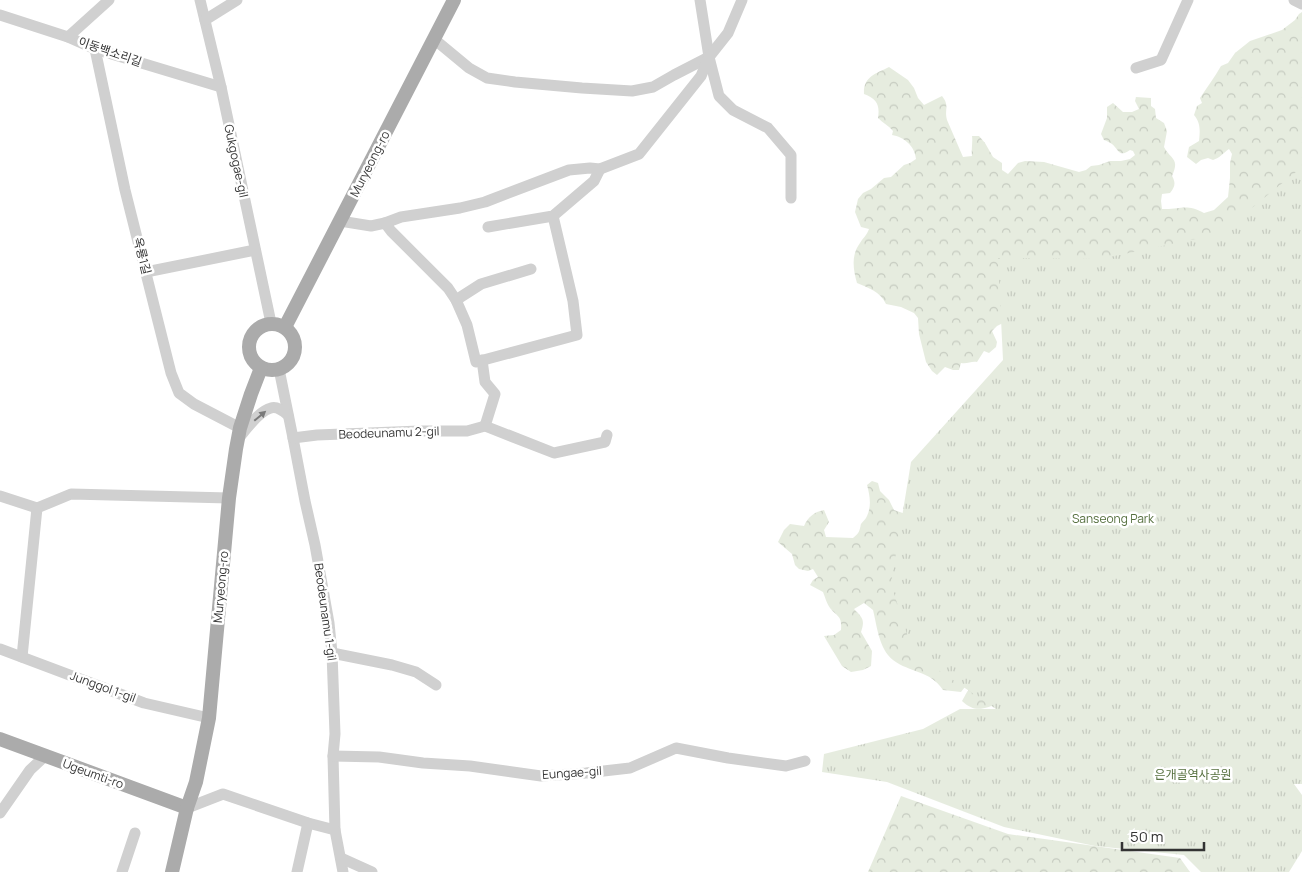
<svg xmlns="http://www.w3.org/2000/svg" width="1302" height="872" font-family="Manrope,'Noto Sans KR',sans-serif">
	<defs>
		<pattern id="forest-crowns" width="20" height="18" patternUnits="userSpaceOnUse" patternTransform="scale(1.25)"><rect width="20" height="18" fill="#e6ecdf"/><path d="M2 6a3 3 0 1 1 6 0M12 15a3 3 0 1 1 6 0" fill="none" stroke="#c6cbc0"/></pattern>
		<pattern id="park-tufts" width="24" height="20" patternUnits="userSpaceOnUse" patternTransform="scale(1.25)"><rect width="24" height="20" fill="#e6ecdf"/><path d="M3 7l-1-3M5 7V3M7 7l1-3M15 17l-1-3M17 17v-4M19 17l1-3" fill="none" stroke="#c6cbc0"/></pattern>
	</defs>
	<rect width="100%" height="100%" fill="#fff"/>
	<g fill="url(#forest-crowns)">
		<path d="M1302 12V523L1001 703C984 708 976 714 962 701L967 692 976 682 972 678 961 692 943 690C930 670 910 673 893 660 879 649 877 626 873 610L864 603 854 609C863 618 865 620 861 632L872 651 871 666 863 670 851 672 842 666 824 636 834 635 841 630C842 615 838 618 830 608 827 604 825 597 823 592L810 585 813 580 818 577 813 569 808 571 799 569 795 565 792 554 778 542 784 530 790 524 804 526C808 517 814 512 824 510L829 522 824 530 826 537 853 538C860 532 859 532 861 524 863 521 864 521 866 518 872 507 870 496 867 485L872 481 878 483 880 491 889 500 894 510 920 519 993 505 1007 321 997 326 992 331 997 342 996 347 989 353 984 351 977 362C971 361 968 364 961 363L959 370H953L945 367 937 375 932 371 926 362 919 334 918 318 914 313 901 307 886 304C880 291 868 288 857 283 853 269 851 255 860 243 863 238 867 235 869 229L861 227 855 212 858 199 863 193 871 189 884 178 891 177 904 165 910 163 916 159C915 146 904 137 892 135L893 131C889 126 883 123 878 118 880 105 877 99 864 94 863 77 875 74 889 67L908 80 914 88 918 98 924 105 942 96C950 106 944 109 947 120L963 157 972 156C971 149 973 143 972 136H979L985 143 993 157 1002 163V170L1008 174 1018 163 1025 161 1044 162 1079 172 1086 170 1091 166 1099 165 1110 161H1121L1130 159 1135 155 1133 151 1130 150C1119 158 1119 150 1112 144 1109 142 1107 141 1104 140L1101 134 1107 118V107L1113 103 1123 112H1132L1139 109 1135 101 1136 97 1151 98V106L1155 109 1156 118 1164 123 1167 131 1164 147C1171 160 1180 158 1172 176 1176 183 1175 187 1170 193L1162 194 1161 201 1162 209C1181 210 1185 203 1204 213L1214 210 1228 197 1230 178V163L1232 154 1229 149C1223 153 1220 158 1213 160L1208 158 1201 160 1196 164 1187 157 1189 147 1199 141C1200 132 1201 123 1194 115L1197 106 1202 103 1200 98C1207 87 1215 77 1221 66L1228 63 1235 53 1250 41 1282 30 1295 20 1299 14Z"/>
		<path d="M901 796 1008 834 1180 858 1190 872H868Z"/>
	</g>
	<path fill="url(#park-tufts)" d="M1302 167V784H1294L1302 795V851L1289 872H1201L1184 855 1095 846 1004 827 887 782 822 772 824 754 923 729 960 709H996L913 653 891 584 911 462 1003 360 998 258 1100 259 1220 234Z"/>
	<g fill="none" stroke-linecap="round" stroke-linejoin="round">
		<g stroke="#d0d0d0" stroke-width="11">
			<path d="M200 0 221 87 271 323"/>
			<path d="M700 0 709 57 719 96 733 110 768 128 791 155V198"/>
			<path d="M1294 0 1302 4"/>
			<path d="M0 15 68 37 95 49 221 87"/>
			<path d="M205 20 237 0"/>
			<path d="M68 37 109 0"/>
			<path d="M434 39 469 68 487 78 515 82 582 88 632 91 653 87 674 75 709 57"/>
			<path d="M95 49 125 190 171 373 179 393 194 404 240 428"/>
			<path d="M1136 68 1161 60 1188 0"/>
			<path d="M340 221 371 226 385 223"/>
			<path d="M488 227 553 216 594 181 600 169"/>
			<path d="M531 269 481 284 456 300 467 325 476 362 577 335 573 301 553 216"/>
			<path d="M146 272 255 250"/>
			<path d="M456 300 448 288 391 231 385 223 401 217 460 208 485 202 569 170 590 168 600 169 639 154 701 76 709 57 728 33 742 0"/>
			<path d="M482 360 485 382 495 394 485 426 554 453 605 442 607 435"/>
			<path d="M279 369 293 438 305 501 315 545 329 623 332 653 335 734 333 756 335 830 343 872"/>
			<path d="M239 438C246 429 259 411 271 408 277 406 283 411 288 415"/>
			<path d="M293 438 317 435 420 431H467L485 426"/>
			<path d="M0 496 37 508 71 494 229 498"/>
			<path d="M0 649 144 703 209 718"/>
			<path d="M332 653 392 665 416 672 436 685"/>
			<path d="M22 657 37 508"/>
			<path d="M333 756 379 757 423 763 470 766 541 776 586 773 630 768 676 748 728 758 786 766 805 761"/>
			<path d="M187 808 223 794 308 823 335 830"/>
			<path d="M0 813 30 770 45 756"/>
			<path d="M341 858 372 872"/>
			<path d="M122 872 135 833"/>
			<path d="M297 872 308 823"/>
		</g>
		<g stroke="#ababab" stroke-width="14">
			<circle cx="272" cy="347" r="23"/>
			<path d="M285 327 454 0"/>
			<path d="M0 739 187 808"/>
			<path d="M172 872 187 808 196 782 209 718 229 498 236 449 240 428 251 394 261 368"/>
		</g>
	</g>
	<defs><path id="oneway-solid" d="M-6-.8H1V-3.2L6.5 0L1 3.2V.8H-6Z" transform="scale(1.25)"/></defs>
	<use fill="#7a7a7a" href="#oneway-solid" transform="translate(260 416) rotate(-40)"/>
	<g text-anchor="middle" stroke-width="5" stroke-linejoin="round" paint-order="stroke">
		<g font-size="12" fill="#333" stroke="#fff">
			<text transform="translate(110 52) rotate(19)" y="4">이동백소리길</text>
			<text transform="translate(236 161) rotate(78)" y="4">Gukgogae-gil</text>
			<text transform="translate(370 164) rotate(-63)" y="4">Muryeong-ro</text>
			<text transform="translate(142 256) rotate(76)" y="4">옥룡1길</text>
			<text transform="translate(389 433) rotate(-2)" y="4">Beodeunamu 2-gil</text>
			<text transform="translate(221 587) rotate(-85)" y="4">Muryeong-ro</text>
			<text transform="translate(325 612) rotate(82)" y="4">Beodeunamu 1-gil</text>
			<text transform="translate(103 687) rotate(20)" y="4">Junggol 1-gil</text>
			<text transform="translate(572 773) rotate(-4)" y="4">Eungae-gil</text>
			<text transform="translate(93 774) rotate(20)" y="4">Ugeumti-ro</text>
		</g>
		<g font-size="12" fill="#56703f" stroke="#fff">
			<text x="1113" y="523">Sanseong Park</text>
			<text x="1193" y="779">은개골역사공원</text>
		</g>
	</g>
	<path d="M1122 842v8h82v-8" fill="none" stroke="#333333" stroke-width="2.5"/>
	<text x="1130" y="842" font-size="15" fill="#333333" stroke="#ffffff" stroke-width="4" paint-order="stroke">50 m</text>
</svg>
